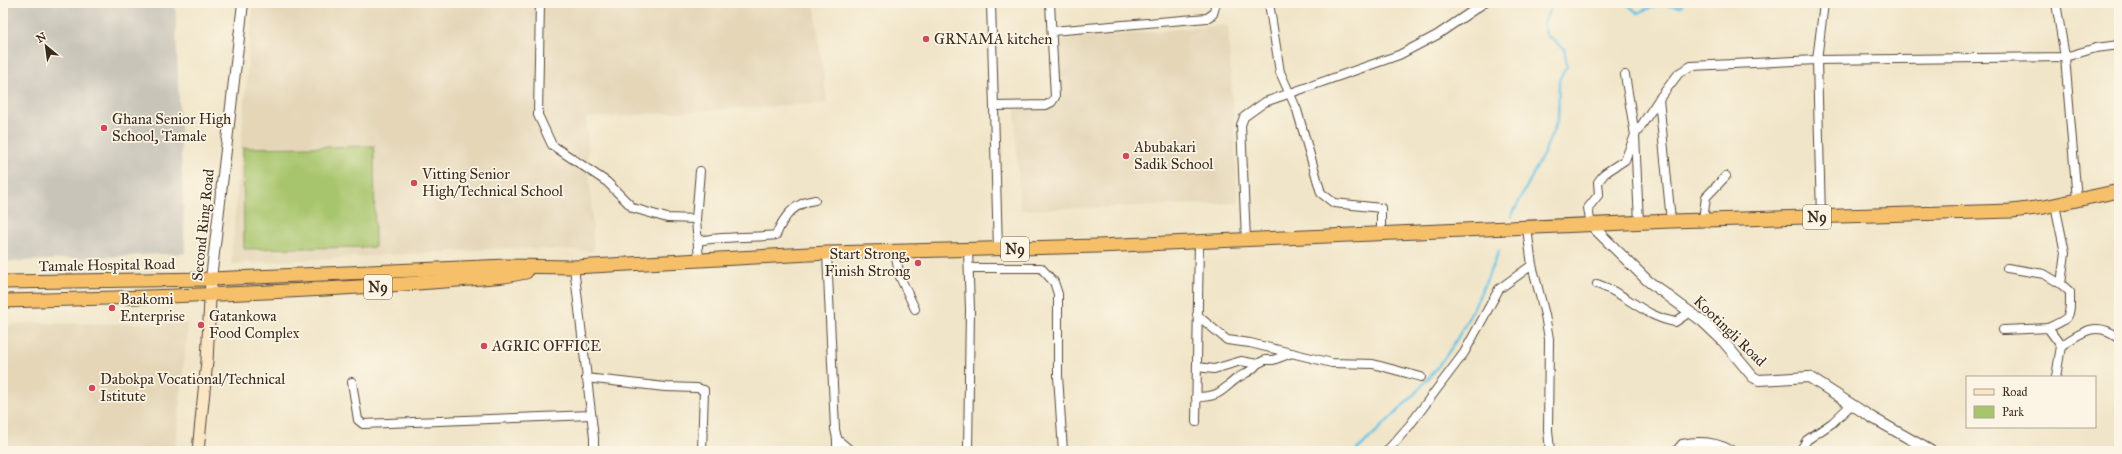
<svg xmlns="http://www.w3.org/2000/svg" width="2122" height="454" font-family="'IM FELL Great Primer',serif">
	<rect width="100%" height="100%" fill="#fcf5e5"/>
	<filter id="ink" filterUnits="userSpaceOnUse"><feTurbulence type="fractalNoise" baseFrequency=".025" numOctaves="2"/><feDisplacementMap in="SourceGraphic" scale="8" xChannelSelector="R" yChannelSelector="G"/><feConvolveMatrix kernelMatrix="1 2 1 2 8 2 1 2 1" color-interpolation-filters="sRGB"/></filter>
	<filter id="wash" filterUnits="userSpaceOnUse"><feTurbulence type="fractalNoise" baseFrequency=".012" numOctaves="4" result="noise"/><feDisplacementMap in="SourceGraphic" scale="16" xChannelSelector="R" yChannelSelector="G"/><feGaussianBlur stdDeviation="0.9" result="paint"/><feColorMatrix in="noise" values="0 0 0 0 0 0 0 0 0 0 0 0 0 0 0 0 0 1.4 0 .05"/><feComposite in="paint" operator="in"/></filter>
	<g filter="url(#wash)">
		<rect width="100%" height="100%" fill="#f0e5c8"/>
		<g fill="#e4d6b7">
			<path d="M253 3H814L827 103 586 118 594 251 510 248 231 264Z"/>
			<path d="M1228 25 1238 203 1020 210 1015 109 1058 105 1056 40Z"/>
			<path d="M30 323 188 324 175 451H3V326Z"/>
		</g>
		<path fill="#c8c4b8" d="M3 3H175L185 253 3 262Z"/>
		<path fill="#a7c56c" stroke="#717845" d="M374 146 375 247 244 249 243 148Z"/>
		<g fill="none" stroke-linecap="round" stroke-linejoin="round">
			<g stroke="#67c2e5" stroke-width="2.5">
				<path d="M1626 3 1638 13 1656 5 1681 7 1683 3"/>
				<path d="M1511 217 1544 153 1558 119 1559 80 1567 66 1564 48 1547 36 1543 24 1553 3"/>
				<path d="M1356 451C1392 416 1433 381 1458 337 1474 309 1487 280 1499 251"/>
			</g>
		</g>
	</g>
	<g filter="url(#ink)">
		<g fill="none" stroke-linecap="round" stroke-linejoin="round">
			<g stroke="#564638" stroke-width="10">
				<g id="minor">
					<path d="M540 3 538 115 552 145 607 182 633 208 667 218 696 219"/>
					<path d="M991 3 998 249"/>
					<path d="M1269 3 1280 72 1297 110 1321 193 1334 203 1381 208V234"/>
					<path d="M2056 3 2065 57 2077 200"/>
					<path d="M1052 31 1207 18 1213 14 1216 3"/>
					<path d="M1625 75 1635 135 1639 223"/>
					<path d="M1659 99 1671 221"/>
					<path d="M994 106 1046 105 1052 102 1055 97 1050 3"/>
					<path d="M1821 217 1817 60 1824 3"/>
					<path d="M1703 220 1706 197 1726 176"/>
					<path d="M1591 225 1588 208 1599 194 1598 182 1605 173 1625 160 1635 135 1659 99 1679 73 1691 66 1817 60 2065 57 2096 48 2119 45"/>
					<path d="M1527 229 1532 265 1545 315 1549 339 1548 430 1550 451"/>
					<path d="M1246 240 1241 125 1244 117 1265 102 1399 55 1437 35 1484 3"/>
					<path d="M698 241C723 236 750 238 776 235 784 216 794 203 815 200"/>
					<path d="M968 250 970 309 968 451"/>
					<path d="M895 252 900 277 915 309"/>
					<path d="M827 253 835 429 837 439 851 451"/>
					<path d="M699 260 696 219 700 171"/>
					<path d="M574 267 594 438V451"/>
					<path d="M970 268H1041L1054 282 1058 294V376L1063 451"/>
					<path d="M2007 268 2044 274 2061 284"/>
					<path d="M1597 284C1628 294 1642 316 1675 322L1690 312"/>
					<path d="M1197 315 1227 340 1250 343 1332 363 1373 364 1421 377"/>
					<path d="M2048 328C2072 317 2070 318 2070 292L2061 284 2065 253 2055 205"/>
					<path d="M2003 330 2048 328 2061 346C2081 332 2097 320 2119 338"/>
					<path d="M1197 367 1214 369 1241 361 1257 364 1265 360H1273L1292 353"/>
					<path d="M2056 377 2061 346"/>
					<path d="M586 378 665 387 697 388 704 390 702 451"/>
					<path d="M352 382 358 420 363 424 591 415"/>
					<path d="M1196 397C1219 397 1220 392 1236 379 1243 374 1252 372 1257 364"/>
					<path d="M1196 422 1199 242"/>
					<path d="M837 438V451"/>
					<path d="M1387 451 1409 426 1464 353 1499 289 1532 265"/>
					<path d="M1676 451 1682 444C1700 440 1717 442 1733 451"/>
					<path d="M1800 451 1807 440 1832 423 1852 404"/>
				</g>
			</g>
			<g stroke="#564638" stroke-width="12">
				<g id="tertiary">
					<path d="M1591 225 1648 281 1702 321 1723 341 1753 377 1759 380 1809 377 1871 417 1931 451"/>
					<path d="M211 279 243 3"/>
				</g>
			</g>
			<g stroke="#564638" stroke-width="13">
				<path id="secondary" d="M198 451 207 361 211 279"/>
			</g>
			<g stroke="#564638" stroke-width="15">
				<g id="trunk">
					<path d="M3 282 211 279 506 266 574 267 827 253 1098 246 1671 221 2012 211 2044 207 2119 191"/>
					<path d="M3 301C171 297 337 291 505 276L526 272"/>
				</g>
			</g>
			<use href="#minor" stroke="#fff" stroke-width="8"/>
			<use href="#tertiary" stroke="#fff" stroke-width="10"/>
			<use href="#secondary" stroke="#fbe6c4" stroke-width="11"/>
			<use href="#trunk" stroke="#f6c06b" stroke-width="13"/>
		</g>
	</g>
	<g fill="#d1495b" stroke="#fcf5e5" stroke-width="1.5">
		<circle cx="926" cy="39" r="4"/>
		<circle cx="104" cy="128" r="4"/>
		<circle cx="1126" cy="156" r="4"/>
		<circle cx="414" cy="183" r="4"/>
		<circle cx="918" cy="263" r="4"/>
		<circle cx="112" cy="308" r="4"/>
		<circle cx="201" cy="325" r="4"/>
		<circle cx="484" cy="346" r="4"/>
		<circle cx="92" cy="388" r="4"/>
	</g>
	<g text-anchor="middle" stroke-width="3.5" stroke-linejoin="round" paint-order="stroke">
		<g fill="#fcf5e5" stroke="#75675a" stroke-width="1">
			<rect x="1803" y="205" width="28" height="24" rx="3"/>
			<rect x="1001" y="237" width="28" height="24" rx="3"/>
			<rect x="364" y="275" width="28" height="24" rx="3"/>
		</g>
		<g font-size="14" font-weight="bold" fill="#3b2a1e">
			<text x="1817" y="222">N9</text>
			<text x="1015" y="254">N9</text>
			<text x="378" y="292">N9</text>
		</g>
		<g font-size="15" fill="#3b2a1e" stroke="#fcf5e5" text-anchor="start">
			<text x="934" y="44">GRNAMA kitchen</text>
			<text x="112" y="124">Ghana Senior High<tspan x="112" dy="17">School, Tamale</tspan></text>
			<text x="1134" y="152">Abubakari<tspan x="1134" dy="17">Sadik School</tspan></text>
			<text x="422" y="179">Vitting Senior<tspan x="422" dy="17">High/Technical School</tspan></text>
			<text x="910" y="259" text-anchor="end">Start Strong,<tspan x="910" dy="17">Finish Strong</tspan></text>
			<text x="120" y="304">Baakomi<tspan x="120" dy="17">Enterprise</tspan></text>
			<text x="209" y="321">Gatankowa<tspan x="209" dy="17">Food Complex</tspan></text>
			<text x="492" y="351">AGRIC OFFICE</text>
			<text x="100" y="384">Dabokpa Vocational/Technical<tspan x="100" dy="17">Istitute</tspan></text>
		</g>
		<g font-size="15" fill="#3b2a1e" stroke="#fcf5e5">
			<text transform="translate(203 225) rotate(-84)" y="5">Second Ring Road</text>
			<text transform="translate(107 265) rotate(-1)" y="5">Tamale Hospital Road</text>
			<text transform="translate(1730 331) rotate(44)" y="5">Kootingli Road</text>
		</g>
	</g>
	<rect width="2122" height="454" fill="none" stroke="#fcf5e5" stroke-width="16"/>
	<rect x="1966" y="376" width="130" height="52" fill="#fcf5e5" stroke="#afa495"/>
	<rect x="1974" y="389" width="20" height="6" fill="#fbe6c4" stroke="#afa495"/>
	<text x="2002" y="396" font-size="12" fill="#3b2a1e">Road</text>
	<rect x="1974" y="406" width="20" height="12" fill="#a7c56c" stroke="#afa495"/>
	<text x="2002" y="416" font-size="12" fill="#3b2a1e">Park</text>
	<g transform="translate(46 46) rotate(331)" stroke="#fcf5e5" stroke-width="3" paint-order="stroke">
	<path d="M0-3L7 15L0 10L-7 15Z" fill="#3b2a1e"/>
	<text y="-6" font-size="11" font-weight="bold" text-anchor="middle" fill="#3b2a1e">N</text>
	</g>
</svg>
